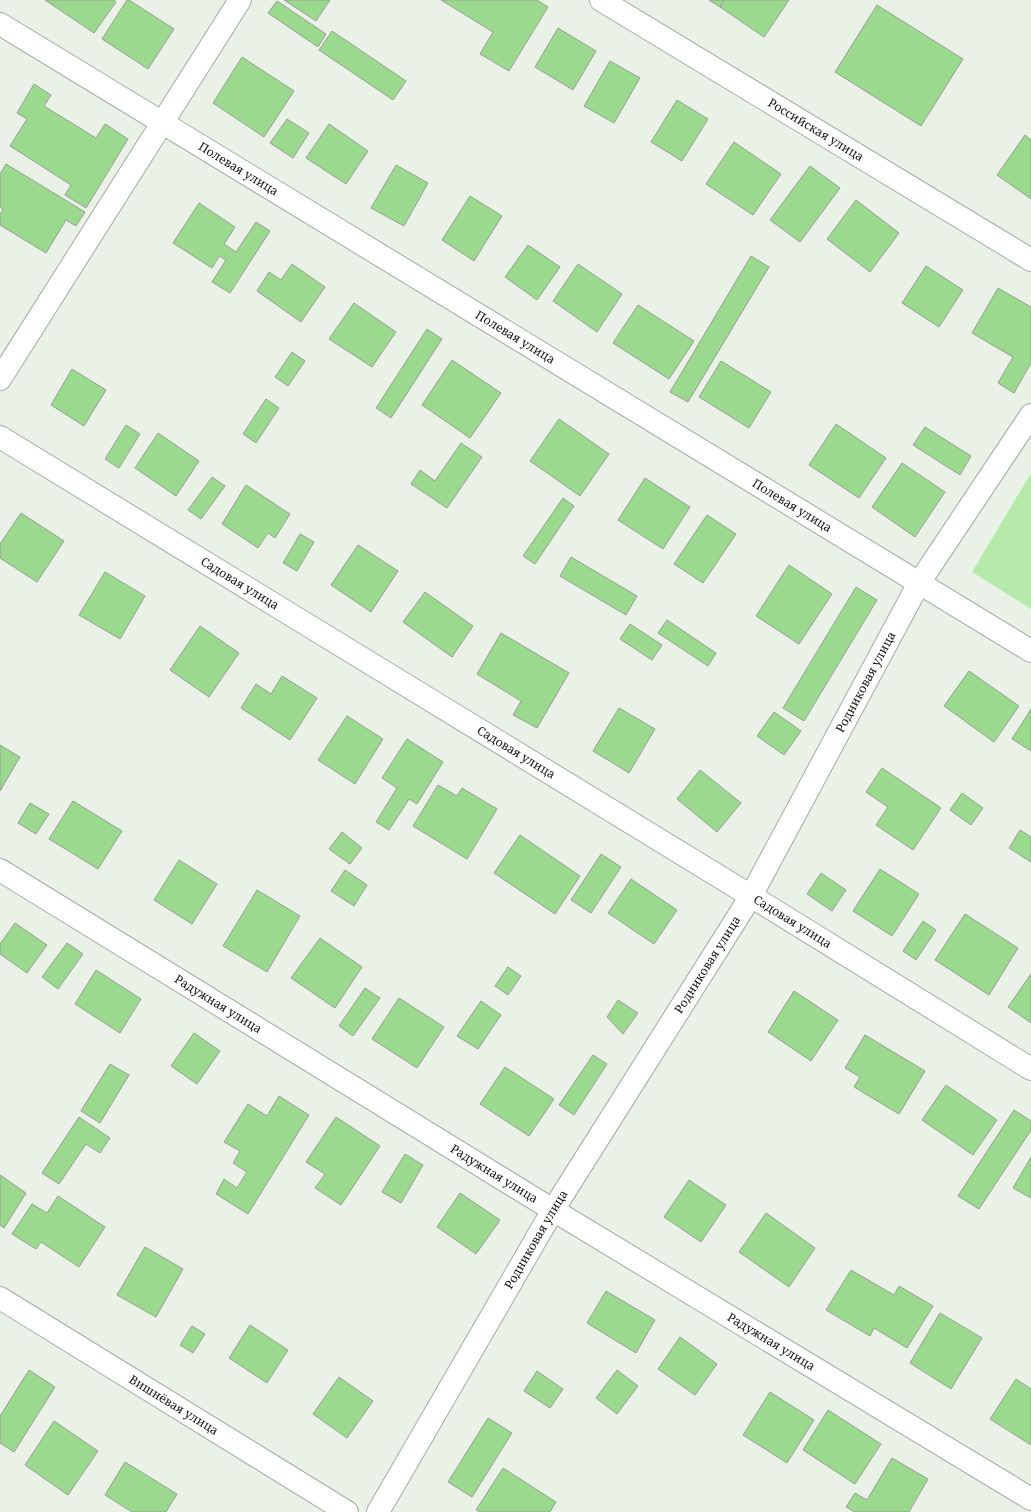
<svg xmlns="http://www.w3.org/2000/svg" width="1031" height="1512" font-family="'Noto Serif',serif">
	<rect width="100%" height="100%" fill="#eaf2e8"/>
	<path fill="#b6eaab" d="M1031 473V609L972 572Z"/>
	<g fill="#9bd98e" stroke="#979f95">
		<path d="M45 0H114L116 2 94 33Z"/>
		<path d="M127 0H129L174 29 148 69 102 39Z"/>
		<path d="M284 0H330L316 21Z"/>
		<path d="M441 0H537L548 7 509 71 480 54 493 32Z"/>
		<path d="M709 0H724L720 7Z"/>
		<path d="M724 0H789L764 37 720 7Z"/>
		<path d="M277 1 326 34 318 47 268 13Z"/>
		<path d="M877 5 963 59 921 126 835 72Z"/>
		<path d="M558 28 596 51 573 90 535 67Z"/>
		<path d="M332 31 406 81 393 100 319 50Z"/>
		<path d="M242 57 294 91 264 137 213 103Z"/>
		<path d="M610 61 640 78 614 123 584 106Z"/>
		<path d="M34 84 51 95 44 106 96 138 105 124 128 139 86 208 65 195 71 185 10 146 27 119 17 113Z"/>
		<path d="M677 100 708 119 682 161 651 142Z"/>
		<path d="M287 119 309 133 293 158 270 143Z"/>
		<path d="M329 124 368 151 346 184 306 158Z"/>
		<path d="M1025 135 1031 140V199L997 175Z"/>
		<path d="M734 142 781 174 753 215 706 184Z"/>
		<path d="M6 164 85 212 76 226 66 220 46 253 0 225V215L3 209 0 207V174Z"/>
		<path d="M396 165 428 183 404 226 371 208Z"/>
		<path d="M810 166 840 188 800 242 770 220Z"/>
		<path d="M470 196 502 216 474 261 442 240Z"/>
		<path d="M856 200 899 233 870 272 827 239Z"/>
		<path d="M199 203 235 227 224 244 236 252 256 222 270 231 230 293 212 282 226 260 219 256 212 268 173 243Z"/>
		<path d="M528 245 560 267 537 300 505 277Z"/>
		<path d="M751 256 769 267 688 402 670 392Z"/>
		<path d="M292 264 325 287 301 322 257 291 269 272 281 280Z"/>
		<path d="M578 264 622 294 597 332 553 301Z"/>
		<path d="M926 266 963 290 939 327 902 303Z"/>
		<path d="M998 288 1031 307V363L1014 393 998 383 1013 357 972 333Z"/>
		<path d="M354 303 396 332 372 367 329 339Z"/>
		<path d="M638 305 694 341 669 379 613 343Z"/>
		<path d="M427 329 442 339 391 418 376 408Z"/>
		<path d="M292 352 305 361 288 386 275 377Z"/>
		<path d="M452 360 501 393 470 438 422 405Z"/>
		<path d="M721 361 771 392 749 428 699 397Z"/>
		<path d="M72 369 106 390 84 426 51 405Z"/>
		<path d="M266 399 279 408 256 443 243 434Z"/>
		<path d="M559 419 609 454 580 496 530 461Z"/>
		<path d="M836 424 886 458 859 498 809 465Z"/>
		<path d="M126 425 140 434 119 468 105 459Z"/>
		<path d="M925 427 971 456 960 475 913 445Z"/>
		<path d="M158 433 199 461 176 496 135 468Z"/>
		<path d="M461 443 482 457 447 508 411 484 420 470 435 481Z"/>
		<path d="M902 463 945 492 915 537 872 507Z"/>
		<path d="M212 477 225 486 201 519 188 510Z"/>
		<path d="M645 478 690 507 663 549 618 520Z"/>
		<path d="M246 485 290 514 275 538 268 533 258 548 222 524Z"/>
		<path d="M563 498 574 506 535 564 523 556Z"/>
		<path d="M21 513 64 541 37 582 0 558V544Z"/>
		<path d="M707 515 736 534 703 583 674 564Z"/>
		<path d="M300 534 314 542 297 571 283 563Z"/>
		<path d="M358 545 398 571 371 612 331 585Z"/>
		<path d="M571 557 637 596 626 615 560 576Z"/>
		<path d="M789 565 832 594 799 644 756 616Z"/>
		<path d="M105 572 145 596 120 639 79 615Z"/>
		<path d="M856 587 877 600 804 721 783 708Z"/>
		<path d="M425 592 473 626 452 657 403 622Z"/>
		<path d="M667 620 716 653 708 666 658 633Z"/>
		<path d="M630 624 662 645 652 660 620 639Z"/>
		<path d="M200 626 239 653 209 697 170 670Z"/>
		<path d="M501 633 569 673 537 728 513 715 521 701 477 674Z"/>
		<path d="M969 671 1019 706 994 742 944 706Z"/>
		<path d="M282 676 317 698 290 740 241 708 256 684 271 694Z"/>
		<path d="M619 708 655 729 629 773 593 751Z"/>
		<path d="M1031 709V751L1012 739Z"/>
		<path d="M774 712 801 731 784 755 757 736Z"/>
		<path d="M347 716 383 739 355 784 318 760Z"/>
		<path d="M407 739 443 762 417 804 409 799 389 830 376 822 397 788 382 778Z"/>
		<path d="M0 745 20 757 0 791Z"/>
		<path d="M882 768 941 808 913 850 876 825 888 807 866 792Z"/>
		<path d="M700 770 741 803 717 832 677 799Z"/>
		<path d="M438 785 457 796 462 788 497 809 467 859 413 826Z"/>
		<path d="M962 793 983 808 971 825 950 810Z"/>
		<path d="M73 801 122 831 98 869 49 839Z"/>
		<path d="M30 803 49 814 36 834 18 823Z"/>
		<path d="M1020 830 1031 837V862L1009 848Z"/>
		<path d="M342 832 362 848 350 864 329 849Z"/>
		<path d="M520 835 580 876 555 914 494 873Z"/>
		<path d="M601 854 621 867 591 913 571 900Z"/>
		<path d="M179 860 217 884 192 924 154 900Z"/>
		<path d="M880 869 919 894 892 936 853 911Z"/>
		<path d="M345 870 367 885 354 906 331 891Z"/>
		<path d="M821 873 846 890 832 911 807 894Z"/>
		<path d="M631 879 677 910 654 944 608 913Z"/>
		<path d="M257 890 300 916 267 972 223 946Z"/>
		<path d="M965 914 1018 948 989 995 935 960Z"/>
		<path d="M923 921 936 930 916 960 903 951Z"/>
		<path d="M15 923 47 945 27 973 0 954V944Z"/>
		<path d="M320 938 362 967 335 1008 291 978Z"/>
		<path d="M67 943 83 954 58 989 42 977Z"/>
		<path d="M508 967 521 976 508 995 495 986Z"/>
		<path d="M96 970 141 999 120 1033 75 1004Z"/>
		<path d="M1031 974V1023L1008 1007Z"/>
		<path d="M365 988 380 998 353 1036 339 1026Z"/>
		<path d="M794 991 838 1020 811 1061 768 1032Z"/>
		<path d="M399 998 444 1027 417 1068 372 1039Z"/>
		<path d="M618 1000 638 1013 623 1034 607 1017Z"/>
		<path d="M481 1001 501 1015 478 1049 457 1036Z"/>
		<path d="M194 1033 220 1051 197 1084 171 1066Z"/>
		<path d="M865 1035 925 1071 899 1114 854 1087 860 1077 845 1068Z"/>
		<path d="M593 1055 607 1064 574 1115 559 1105Z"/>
		<path d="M110 1064 129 1075 100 1123 81 1111Z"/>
		<path d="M505 1067 554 1099 529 1136 480 1104Z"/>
		<path d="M946 1085 997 1120 973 1155 922 1120Z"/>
		<path d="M279 1096 309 1115 248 1214 216 1194 224 1179 237 1188 247 1172 233 1163 240 1151 224 1142 248 1104 267 1116Z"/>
		<path d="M1014 1110 1031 1121V1130L979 1209 958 1196Z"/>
		<path d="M79 1117 110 1138 100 1153 86 1144 59 1184 42 1173Z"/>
		<path d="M336 1117 380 1146 341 1205 315 1188 325 1174 306 1162Z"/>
		<path d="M405 1154 423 1165 401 1203 382 1192Z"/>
		<path d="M1031 1157V1198L1013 1188Z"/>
		<path d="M0 1175 26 1193 4 1228 0 1225Z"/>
		<path d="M689 1180 726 1205 701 1242 664 1217Z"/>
		<path d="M460 1193 500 1220 476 1254 437 1227Z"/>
		<path d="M58 1196 105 1227 79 1267 41 1242 36 1249 12 1234 32 1204 47 1213Z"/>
		<path d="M766 1213 815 1248 789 1287 739 1252Z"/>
		<path d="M145 1247 183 1269 156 1317 117 1295Z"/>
		<path d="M851 1270 894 1295 899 1286 933 1306 907 1348 874 1328 870 1336 826 1310Z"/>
		<path d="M606 1291 655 1320 636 1353 587 1323Z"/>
		<path d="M940 1313 982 1338 951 1389 910 1363Z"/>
		<path d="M250 1325 288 1350 267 1383 229 1358Z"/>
		<path d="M192 1326 205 1334 193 1353 180 1345Z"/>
		<path d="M680 1337 717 1364 695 1395 658 1369Z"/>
		<path d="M29 1370 55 1387 14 1452 0 1443V1416Z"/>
		<path d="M617 1370 638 1386 617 1414 596 1398Z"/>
		<path d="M537 1371 563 1389 550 1408 524 1391Z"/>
		<path d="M339 1377 373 1401 347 1438 313 1414Z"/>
		<path d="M1016 1379 1031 1389V1445L990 1419Z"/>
		<path d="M770 1392 814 1420 787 1463 743 1435Z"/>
		<path d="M828 1410 881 1444 855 1484 803 1450Z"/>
		<path d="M488 1418 512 1433 472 1497 448 1482Z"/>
		<path d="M54 1421 98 1451 68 1495 25 1465Z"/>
		<path d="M892 1458 928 1479 909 1512H855L846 1507 855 1493 867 1500Z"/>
		<path d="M125 1462 177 1494 166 1512H132L105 1495Z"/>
		<path d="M503 1468 556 1502 550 1512H480L476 1510Z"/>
	</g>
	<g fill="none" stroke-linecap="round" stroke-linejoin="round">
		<g stroke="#a3aba2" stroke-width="24">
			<g id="minor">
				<path id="s1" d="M601 0 1031 260"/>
				<path id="s2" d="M0 24 1031 651"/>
				<path d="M0 379 240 0"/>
				<path id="s3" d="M0 437 751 896 1031 1069"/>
				<path id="s4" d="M0 870 553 1210 1031 1499"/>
				<path id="s5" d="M0 1298 347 1512"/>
				<path id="s6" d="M378 1512 553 1210 751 896 919 583 1031 415"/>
			</g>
		</g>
		<use href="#minor" stroke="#fff" stroke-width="22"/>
	</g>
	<g text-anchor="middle" stroke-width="3" stroke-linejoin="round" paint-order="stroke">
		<g font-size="12" fill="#101310" stroke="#f8fff7">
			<text dy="4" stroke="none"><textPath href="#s1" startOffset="251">Российская улица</textPath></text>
			<text dy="4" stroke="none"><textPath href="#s2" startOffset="279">Полевая улица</textPath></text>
			<text dy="4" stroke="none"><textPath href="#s2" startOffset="603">Полевая улица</textPath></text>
			<text dy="4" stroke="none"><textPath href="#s2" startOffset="927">Полевая улица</textPath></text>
			<text dy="4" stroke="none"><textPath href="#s3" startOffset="281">Садовая улица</textPath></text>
			<text dy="4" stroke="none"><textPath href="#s6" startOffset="963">Родниковая улица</textPath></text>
			<text dy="4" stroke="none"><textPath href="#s3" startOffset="605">Садовая улица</textPath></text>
			<text dy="4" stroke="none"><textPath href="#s3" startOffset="929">Садовая улица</textPath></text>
			<text dy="4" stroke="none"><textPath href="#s6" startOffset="639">Родниковая улица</textPath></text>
			<text dy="4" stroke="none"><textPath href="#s4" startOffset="256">Радужная улица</textPath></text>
			<text dy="4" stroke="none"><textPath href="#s4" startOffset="580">Радужная улица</textPath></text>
			<text dy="4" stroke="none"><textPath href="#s6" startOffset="315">Родниковая улица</textPath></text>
			<text dy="4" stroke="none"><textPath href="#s4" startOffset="904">Радужная улица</textPath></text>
			<text dy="4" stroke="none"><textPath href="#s5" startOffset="204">Вишнёвая улица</textPath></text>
		</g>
	</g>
</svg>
